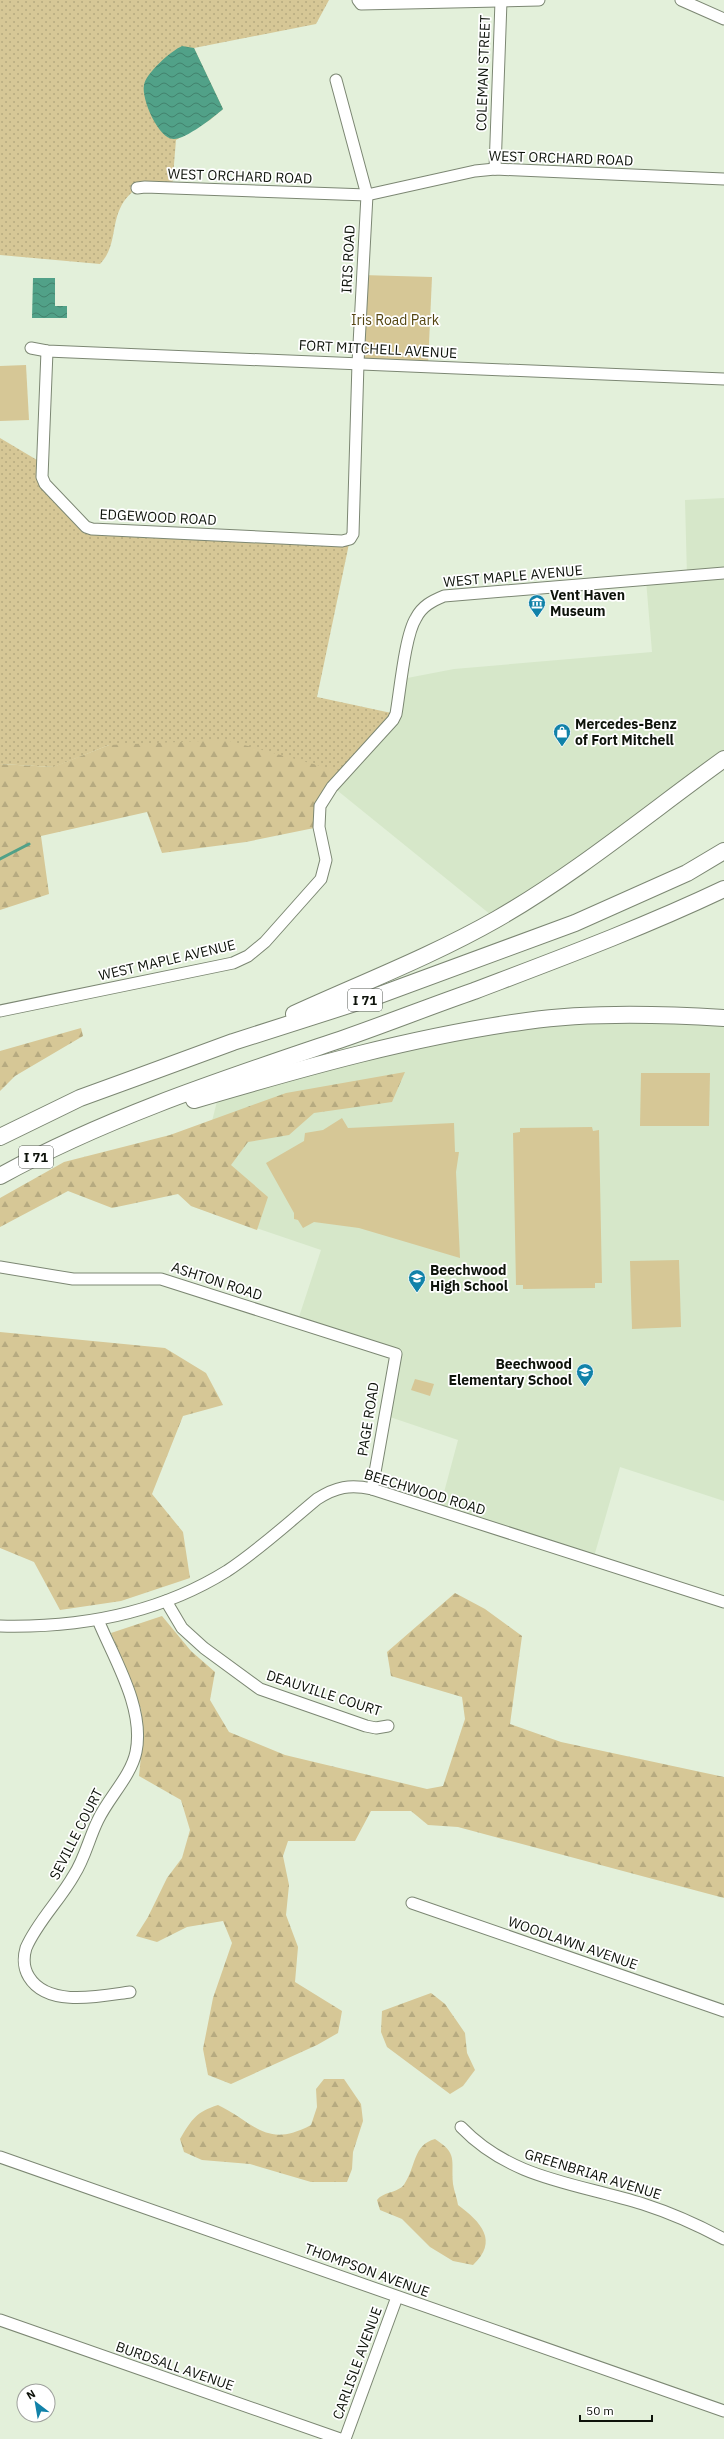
<svg xmlns="http://www.w3.org/2000/svg" width="724" height="2439" font-family="'IBM Plex Sans',sans-serif">
	<defs>
		<pattern id="grass-dots" width="8" height="8" patternUnits="userSpaceOnUse"><rect width="8" height="8" fill="#d6c796"/><path d="M2 2h.1M6 6h.1" fill="none" stroke="#b6aa80" stroke-width="1.8" stroke-linecap="round"/></pattern>
		<pattern id="forest-firs" width="22" height="20" patternUnits="userSpaceOnUse"><rect width="22" height="20" fill="#d6c796"/><path d="M5 1l3.5 6h-7zM16 11l3.5 6h-7z" fill="#b6aa80"/></pattern>
		<pattern id="water-waves" width="16" height="10" patternUnits="userSpaceOnUse"><rect width="16" height="10" fill="#51a188"/><path d="M0 5q4-4 8 0t8 0" fill="none" stroke="#42826d"/></pattern>
	</defs>
	<rect width="100%" height="100%" fill="#e3f0da"/>
	<g fill="#d6e7c9">
		<path d="M724 498V759L496 919 333 787 388 727 402 679 454 669 652 652 646 580 687 576 685 500Z"/>
		<path d="M724 1018V1501L620 1467 593 1560 439 1511 458 1440 384 1415 395 1354 297 1323 321 1250 191 1206 219 1093 528 1021Z"/>
	</g>
	<g fill="url(#grass-dots)">
		<path d="M0 0H329L316 24 194 48 223 109 210 120 176 140 172 188H137C105 212 122 241 100 264L0 255Z"/>
		<path d="M0 438 42 463V477L86 527 350 539 317 697 396 714 346 773 109 745 54 767 0 764Z"/>
	</g>
	<g fill="url(#forest-firs)">
		<path d="M226 740 346 773 332 787 319 827 246 842 162 853 147 812 41 836 49 894 0 910V764L53 767 109 745Z"/>
		<path d="M81 1028 83 1036 15 1076 0 1091V1051Z"/>
		<path d="M405 1072 392 1102 314 1113 289 1135 248 1142 231 1165 268 1197 257 1230 191 1206 178 1194 112 1208 68 1191 0 1227V1198L64 1162 170 1135 286 1093Z"/>
		<path d="M0 1332 165 1348 206 1373 223 1405 183 1416 152 1494 183 1532 190 1578 121 1601 60 1610 34 1562 0 1548Z"/>
		<path d="M455 1593 485 1609 522 1636 510 1724 561 1742 724 1777V1898L458 1827 428 1825 411 1811H371L355 1841H288L283 1856 289 1885 286 1915 298 1947 295 1982 342 2011 338 2033 317 2045 231 2084 208 2075 203 2049 213 1998 232 1943 223 1921 187 1927 157 1942 136 1936 148 1917 167 1878 182 1858 190 1830 181 1800 139 1776 143 1736 141 1709 111 1633 162 1616 191 1651 215 1672 210 1700 229 1732 285 1755 427 1789 443 1786 465 1719 462 1697 391 1676 387 1652Z"/>
		<path d="M431 1993 445 2004 465 2033 467 2053 475 2070 463 2086 450 2094 387 2047 381 2032 382 2011Z"/>
		<path d="M324 2079H344L361 2104 363 2121 353 2152 352 2169 347 2182H311L250 2164 202 2160 184 2152 180 2139C192 2119 196 2112 218 2105 255 2123 266 2149 311 2125L317 2107 316 2089Z"/>
		<path d="M435 2139C458 2154 451 2159 453 2184 454 2191 457 2198 458 2205 481 2222 499 2241 473 2265L453 2261 430 2247 402 2219 380 2210 377 2200C384 2191 400 2193 405 2183 416 2166 413 2145 435 2139Z"/>
	</g>
	<g fill="#d6c796">
		<path d="M362 275 432 277 428 366 358 363Z"/>
		<path d="M26 365 29 420 0 421V366Z"/>
		<path d="M641 1073H710L709 1126H640Z"/>
		<path d="M342 1118 348 1128 454 1123 455 1152H459L456 1172 460 1258 359 1228 314 1222 303 1228 298 1220 294 1219V1213L266 1163 304 1141 305 1133 323 1130Z"/>
		<path d="M592 1127 593 1131 599 1130 602 1283H595V1288L523 1289V1285H516L513 1133 520 1132V1128Z"/>
		<path d="M679 1260 681 1327 632 1329 630 1261Z"/>
		<path d="M415 1379 434 1384 430 1396 411 1390Z"/>
	</g>
	<g fill="url(#water-waves)">
		<path d="M182 46 194 48 223 109C214 117 186 139 174 139 159 140 141 99 144 85 146 73 171 51 182 46Z"/>
		<path d="M33 278H55V306H67V318H32Z"/>
	</g>
	<g fill="none" stroke-linecap="round" stroke-linejoin="round">
		<path stroke="#51a188" stroke-width="3" d="M0 859 29 844"/>
		<g stroke="#7c8773" stroke-width="13">
			<g id="minor">
				<path d="M358 0 361 4 539 0"/>
				<path d="M681 0 724 19"/>
				<path d="M495 169 501 1"/>
				<path d="M137 188 145 187 367 195 475 171 495 169 724 179"/>
				<path d="M31 348 47 351 724 379"/>
				<path d="M47 351 42 477 45 484 86 527 92 529 342 541 350 539 353 534 358 363 367 195 336 80"/>
				<path d="M0 1011 233 963 248 956 265 942 321 879 326 860 319 827 320 806 332 787 393 720 396 714C400 691 405 635 416 618 422 606 432 601 444 596L724 573"/>
				<path d="M0 1267 73 1279H161L396 1354 372 1489"/>
				<path d="M166 1601 182 1628 204 1648 260 1689 366 1726 376 1728 388 1726"/>
				<path d="M98 1620C114 1659 145 1708 136 1752 131 1776 109 1797 98 1820 89 1838 85 1858 74 1875 60 1900 37 1922 26 1948 23 1958 24 1969 29 1977 48 2008 101 1996 130 1992"/>
				<path d="M0 1626C80 1628 158 1614 227 1571 259 1550 288 1523 317 1499 336 1487 350 1484 372 1489L724 1602"/>
				<path d="M412 1903 724 2011"/>
				<path d="M461 2127C512 2180 577 2183 643 2204 671 2213 698 2225 724 2239"/>
				<path d="M0 2157 724 2411"/>
				<path d="M0 2320 340 2439"/>
				<path d="M345 2439 397 2297"/>
			</g>
		</g>
		<g stroke="#7c8773" stroke-width="18">
			<g id="highway">
				<path d="M294 1014C362 983 432 956 497 919 577 873 649 813 724 759"/>
				<path d="M194 1100C303 1068 415 1036 527 1021 589 1012 661 1014 724 1018"/>
				<path d="M0 1137 80 1098 135 1078 233 1042 377 996 575 923 687 873 724 851"/>
				<path d="M0 1176C109 1116 227 1078 345 1038 388 1023 431 1006 474 991 558 959 642 928 724 889"/>
			</g>
		</g>
		<use href="#minor" stroke="#fff" stroke-width="11"/>
		<use href="#highway" stroke="#fff" stroke-width="16"/>
	</g>
	<defs>
		<g id="museum-pin" transform="scale(0.9)"><path d="M0 17L-7.5 6A9.5 9.5 0 1 1 7.5 6Z" fill="#1182a9" stroke="#fff"/><path d="M0-6L6-3V-2H-6V-3ZM-5-1h2V3h-2ZM-1-1h2V3h-2ZM3-1h2V3H3ZM-6 4H6V6H-6Z" fill="#fff"/></g>
		<g id="shop-pin" transform="scale(0.9)"><path d="M0 17L-7.5 6A9.5 9.5 0 1 1 7.5 6Z" fill="#1182a9" stroke="#fff"/><path d="M-5-2.5h2.3a2.7 3.5 0 0 1 5.4 0H5L5.5 6h-11ZM-1.5-2.5h3a1.5 2.3 0 0 0-3 0Z" fill="#fff"/></g>
		<g id="school-pin" transform="scale(0.9)"><path d="M0 17L-7.5 6A9.5 9.5 0 1 1 7.5 6Z" fill="#1182a9" stroke="#fff"/><path d="M0-5L7-2L0 1L-7-2ZM-4 1L0 2.5L4 1V4Q0 6-4 4Z" fill="#fff"/></g>
	</defs>
	<g fill-rule="evenodd">
		<use href="#museum-pin" x="537" y="603"/>
		<use href="#shop-pin" x="562" y="732"/>
		<use href="#school-pin" x="417" y="1278"/>
		<use href="#school-pin" x="585" y="1372"/>
	</g>
	<g text-anchor="middle" stroke-width="3.5" stroke-linejoin="round" paint-order="stroke">
		<g fill="#fff" stroke="#565a54" stroke-width="1">
			<rect x="348" y="989" width="34" height="22" rx="3"/>
			<rect x="19" y="1146" width="34" height="22" rx="3"/>
		</g>
		<g font-size="13" font-weight="bold" fill="#0e130b">
			<text x="365" y="1005">I 71</text>
			<text x="36" y="1162">I 71</text>
		</g>
		<g font-size="14" fill="#0e130b" stroke="#fff">
			<text transform="translate(483 73) rotate(-88)" y="5">COLEMAN STREET</text>
			<text transform="translate(561 158) rotate(2)" y="5">WEST ORCHARD ROAD</text>
			<text transform="translate(240 176) rotate(2)" y="5">WEST ORCHARD ROAD</text>
			<text transform="translate(348 259) rotate(-87)" y="5">IRIS ROAD</text>
			<text transform="translate(378 349) rotate(3)" y="5">FORT MITCHELL AVENUE</text>
			<text transform="translate(158 517) rotate(3)" y="5">EDGEWOOD ROAD</text>
			<text transform="translate(513 576) rotate(-5)" y="5">WEST MAPLE AVENUE</text>
			<text transform="translate(167 960) rotate(-13)" y="5">WEST MAPLE AVENUE</text>
			<text transform="translate(217 1281) rotate(18)" y="5">ASHTON ROAD</text>
			<text transform="translate(368 1419) rotate(-81)" y="5">PAGE ROAD</text>
			<text transform="translate(425 1492) rotate(17)" y="5">BEECHWOOD ROAD</text>
			<text transform="translate(324 1693) rotate(18)" y="5">DEAUVILLE COURT</text>
			<text transform="translate(76 1834) rotate(-63)" y="5">SEVILLE COURT</text>
			<text transform="translate(573 1943) rotate(19)" y="5">WOODLAWN AVENUE</text>
			<text transform="translate(593 2174) rotate(17)" y="5">GREENBRIAR AVENUE</text>
			<text transform="translate(367 2270) rotate(20)" y="5">THOMPSON AVENUE</text>
			<text transform="translate(357 2363) rotate(-70)" y="5">CARLISLE AVENUE</text>
			<text transform="translate(175 2366) rotate(19)" y="5">BURDSALL AVENUE</text>
		</g>
		<g font-size="14" fill="#544511" stroke="#fff">
			<text x="395" y="325">Iris Road Park</text>
		</g>
		<g font-size="14" font-weight="bold" fill="#0e130b" stroke="#fff" text-anchor="start">
			<text x="550" y="600">Vent Haven<tspan x="550" dy="16">Museum</tspan></text>
			<text x="575" y="729">Mercedes-Benz<tspan x="575" dy="16">of Fort Mitchell</tspan></text>
			<text x="430" y="1275">Beechwood<tspan x="430" dy="16">High School</tspan></text>
			<text x="572" y="1369" text-anchor="end">Beechwood<tspan x="572" dy="16">Elementary School</tspan></text>
		</g>
	</g>
	<g transform="translate(36 2403) rotate(329)"><circle r="19" fill="#ffffff" stroke="#9fa19d"/>
	<path d="M0-3L7 15L0 10L-7 15Z" fill="#1182a9"/>
	<text y="-6" font-size="11" font-weight="bold" text-anchor="middle" fill="#0e130b">N</text>
	</g>
	<path d="M580 2415v6h72v-6" fill="none" stroke="#0e130b" stroke-width="2"/>
	<text x="586" y="2415" font-size="12" fill="#0e130b" stroke="#ffffff" stroke-width="3" paint-order="stroke">50 m</text>
</svg>
